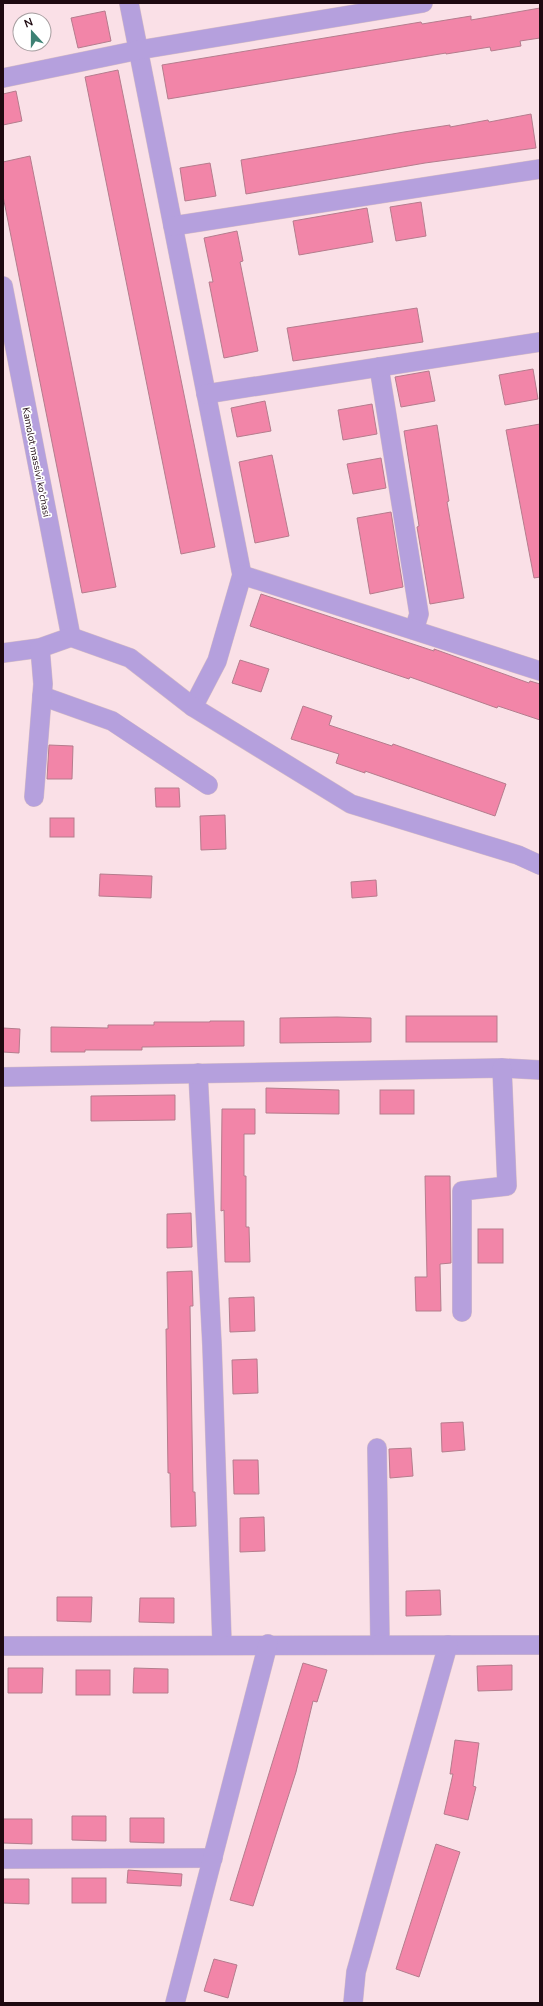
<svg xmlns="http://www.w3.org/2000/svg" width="543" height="2006" font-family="'Nunito Sans',sans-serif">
	<rect width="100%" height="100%" fill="#fae0e7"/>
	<g fill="#f285a8" stroke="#b57c8d">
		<path d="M540 8V38L520 41 521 46 491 51 490 47 446 54V53L168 99 162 65 421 22 422 24 471 16V20Z"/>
		<path d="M105 11 111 41 78 48 71 18Z"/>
		<path d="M118 70 215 547 181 554 85 77Z"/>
		<path d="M16 91 22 121 3 125V94Z"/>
		<path d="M531 114 536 148 425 163 246 194 241 160 404 132 450 125V127L488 120 489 122Z"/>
		<path d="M30 156 116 587 82 593 3 196V162Z"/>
		<path d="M210 163 216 196 185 201 180 168Z"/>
		<path d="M421 202 426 236 396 241 390 207Z"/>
		<path d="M367 208 373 242 299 255 293 221Z"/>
		<path d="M237 231 243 261 240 262 258 351 224 358 209 282H213L204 238Z"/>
		<path d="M417 308 423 342 293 361 287 328Z"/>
		<path d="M533 369 538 399 505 405 499 375Z"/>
		<path d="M429 371 435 401 401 407 395 377Z"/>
		<path d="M265 401 271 431 237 437 231 408Z"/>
		<path d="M372 404 377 434 343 440 338 410Z"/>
		<path d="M540 424V577L534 578 506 430Z"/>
		<path d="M437 425 449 501 447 502 464 598 430 604 417 527 419 526 404 431Z"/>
		<path d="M272 455 289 536 255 543 239 462Z"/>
		<path d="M381 458 386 488 353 494 347 464Z"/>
		<path d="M391 512 403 587 370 594 357 518Z"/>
		<path d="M261 594 434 651V649L529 683 530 681 540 684V720L498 706 497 708 410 677 409 679 250 626Z"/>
		<path d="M240 660 269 669 261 692 232 683Z"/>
		<path d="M303 706 332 716 329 725 392 746 393 744 506 784 495 816 365 771V773L336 763 339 754 291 739Z"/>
		<path d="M49 745 73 746 72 779H47Z"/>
		<path d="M155 788H179L180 807H156Z"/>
		<path d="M225 815 226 849 201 850 200 816Z"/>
		<rect x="50" y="818" width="24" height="19"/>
		<path d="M100 874 152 876 151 898 99 896Z"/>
		<path d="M376 880 377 896 352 898 351 882Z"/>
		<rect x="406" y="1016" width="91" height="26"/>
		<path d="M337 1017 371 1018V1042L280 1043V1018Z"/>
		<path d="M210 1021H244V1046L142 1047V1050H85V1052H51V1027L108 1028V1025H154V1022H210Z"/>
		<path d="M3 1028 20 1029 19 1053 3 1052Z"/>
		<path d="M266 1088 339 1090V1114L266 1113Z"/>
		<rect x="380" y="1090" width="34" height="24"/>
		<path d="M175 1095V1120L91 1121V1096Z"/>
		<path d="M222 1109H255V1134H244V1176H246V1227H249L250 1262H225L224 1210 221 1211Z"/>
		<path d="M425 1176H450L451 1263 440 1264 441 1311H416L415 1277H427Z"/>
		<path d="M191 1213 192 1247 167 1248V1214Z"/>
		<rect x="478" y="1229" width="25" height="34"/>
		<path d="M192 1271 193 1306H190L193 1492H195L196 1526 171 1527 170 1473H168L166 1329H168L167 1272Z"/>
		<path d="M254 1297 255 1331 230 1332 229 1298Z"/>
		<path d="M257 1359 258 1393 233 1394 232 1360Z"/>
		<path d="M463 1422 465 1450 442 1452 441 1423Z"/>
		<path d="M411 1448 413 1476 390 1478 389 1449Z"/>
		<path d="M233 1460H258L259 1494H234Z"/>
		<path d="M264 1517 265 1551 240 1552V1518Z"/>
		<path d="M440 1590 441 1615 406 1616V1591Z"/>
		<path d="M57 1597H92L91 1622 57 1621Z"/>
		<path d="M140 1598H174V1623L139 1622Z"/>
		<path d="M303 1663 327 1670 317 1702 313 1701 296 1772 253 1906 230 1900Z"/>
		<path d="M512 1665V1690L478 1691 477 1666Z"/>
		<path d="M8 1668H43L42 1693H8Z"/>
		<path d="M134 1668 168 1669V1693H133Z"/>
		<rect x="76" y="1670" width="34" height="25"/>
		<path d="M455 1740 479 1743 473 1786 476 1787 468 1820 444 1814 453 1774H450Z"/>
		<path d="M72 1816H106V1841L72 1840Z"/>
		<path d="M130 1818H164V1843L130 1842Z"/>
		<path d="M3 1819H32V1844L3 1843Z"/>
		<path d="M436 1844 460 1852 419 1977 396 1969Z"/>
		<path d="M128 1870 182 1874 181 1886 127 1883Z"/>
		<rect x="72" y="1878" width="34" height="25"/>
		<path d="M3 1879H29V1904L3 1903Z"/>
		<path d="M214 1959 237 1965 228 1998 204 1991Z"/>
	</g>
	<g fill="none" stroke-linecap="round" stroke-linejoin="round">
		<g stroke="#d7bec5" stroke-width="20">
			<g id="minor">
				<path d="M129 3 242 575 217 661 193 707"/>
				<path d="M3 78 139 50 423 3"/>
				<path d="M173 226 540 169"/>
				<path d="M3 286 71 637"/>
				<path d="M379 367 419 614 414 630"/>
				<path d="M206 394 540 342"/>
				<path d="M242 575 540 671"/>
				<path d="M3 653 40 648 71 637 130 658 193 707 351 804 518 855 540 865"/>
				<path d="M42 696 112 721 208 785"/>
				<path d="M34 797 43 684 40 648"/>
				<path d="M198 1073 212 1345 222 1644"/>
				<path d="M3 1077 502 1068 540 1070"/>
				<path d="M462 1312V1191L507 1186 502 1068"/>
				<path d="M377 1448 380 1644"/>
				<path d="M3 1646 540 1645"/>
				<path d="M3 1859 213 1858"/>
				<path d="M175 2003 268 1644"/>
				<path d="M353 2003 356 1972 448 1645"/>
			</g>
		</g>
		<use href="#minor" stroke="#b5a0dd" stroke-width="19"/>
	</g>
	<g text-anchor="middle" stroke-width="3.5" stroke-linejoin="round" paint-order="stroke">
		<g font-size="10" fill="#1e0910" stroke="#fff">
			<text transform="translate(37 462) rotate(79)" y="4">Kamolot massivi ko'chasi</text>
		</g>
	</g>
	<rect width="543" height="2006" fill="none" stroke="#1e0910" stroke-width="8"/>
	<g transform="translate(32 32) rotate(339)"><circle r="19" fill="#ffffff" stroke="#a59d9f"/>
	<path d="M0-3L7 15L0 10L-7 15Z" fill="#3d8174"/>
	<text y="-6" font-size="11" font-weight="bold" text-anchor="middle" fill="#1e0910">N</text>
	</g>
</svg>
